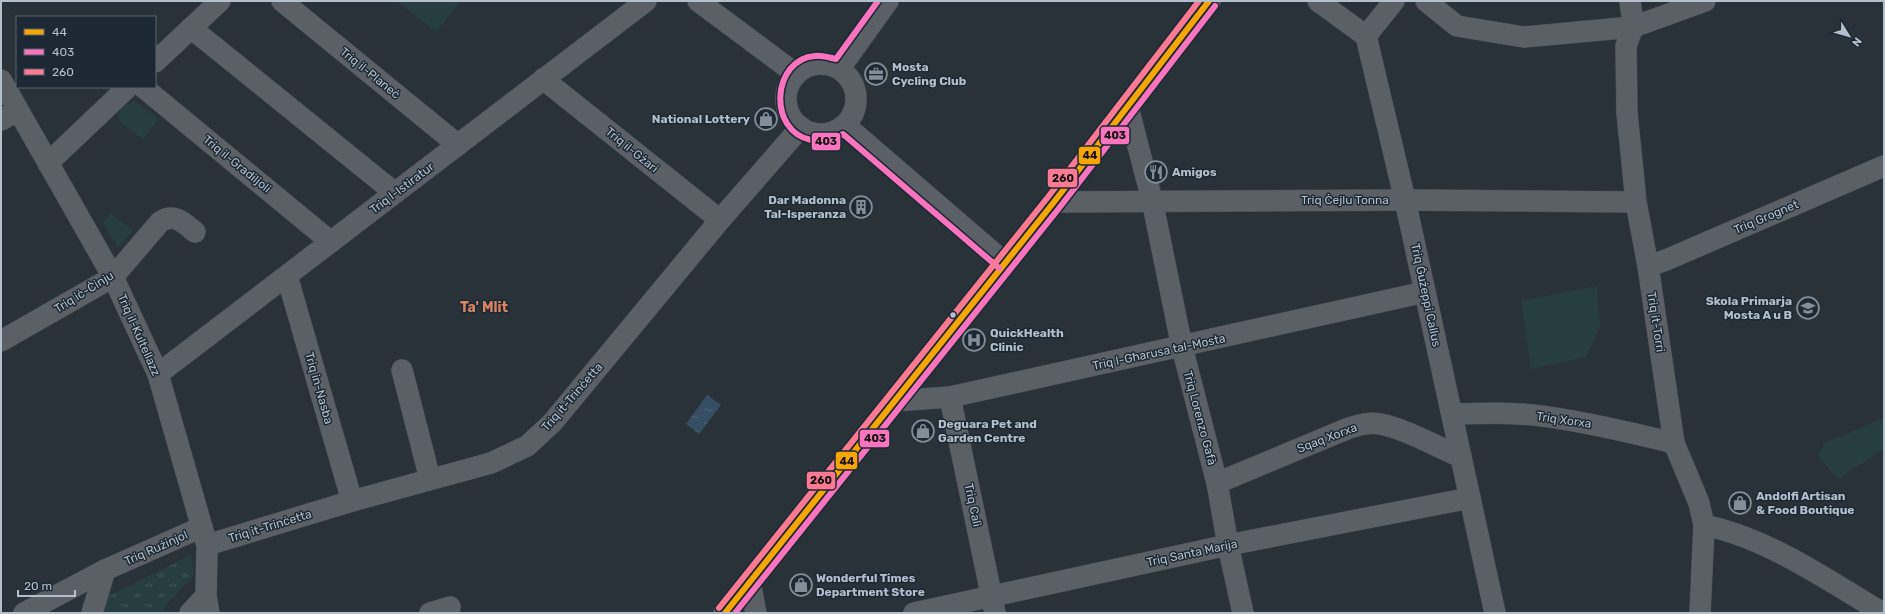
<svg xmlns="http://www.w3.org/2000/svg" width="1885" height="614" font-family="Rubik,sans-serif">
	<defs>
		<pattern id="park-tufts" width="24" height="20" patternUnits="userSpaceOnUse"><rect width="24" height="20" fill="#263e3f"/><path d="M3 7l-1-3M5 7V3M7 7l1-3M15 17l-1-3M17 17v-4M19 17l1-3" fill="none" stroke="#435859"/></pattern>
		<pattern id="water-ripples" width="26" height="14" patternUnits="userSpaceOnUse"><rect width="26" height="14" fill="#354e63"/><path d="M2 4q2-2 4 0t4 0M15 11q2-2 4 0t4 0" fill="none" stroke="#506678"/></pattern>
	</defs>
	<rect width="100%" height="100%" fill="#293239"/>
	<g fill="#263e3f">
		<path d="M397 1H461L436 32Z"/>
		<path d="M135 101 159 119 143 139 120 122 117 113 125 105Z"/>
		<path d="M110 213 133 230 118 248 103 223Z"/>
		<path d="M1597 286 1600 327 1586 357 1531 369 1521 301Z"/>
		<path d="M1884 418V449L1838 479 1818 456 1824 443Z"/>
	</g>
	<path fill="url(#park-tufts)" d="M191 555 194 575 166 605 163 613H102L107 597Z"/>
	<path fill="url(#water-ripples)" d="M707 395 721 405 699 434 686 424Z"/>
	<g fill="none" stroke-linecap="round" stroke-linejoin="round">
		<g stroke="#484e53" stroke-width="22">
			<g id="minor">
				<path d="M282 1 458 145"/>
				<path d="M698 1 796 74"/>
				<path d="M1318 1 1366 36 1405 200 1495 613"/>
				<path d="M1426 1 1457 26 1524 37 1633 27 1705 1"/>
				<path d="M1630 1 1632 16"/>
				<path d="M1633 27 1626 46 1627 113 1636 202 1648 266 1674 443 1699 503 1704 525 1700 613"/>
				<path d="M191 28 395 193"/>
				<path d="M1366 36 1394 1"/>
				<path d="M155 62 220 1"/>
				<circle cx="821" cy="99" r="35"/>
				<path d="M840 68 888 1"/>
				<path d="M543 79 720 220"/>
				<path d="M1 80 113 277 158 374 207 545 206 596 209 613"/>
				<path d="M143 87 331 242"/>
				<path d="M1128 107 1152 200 1182 347 1217 483 1228 545 1243 613"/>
				<path d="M1 120 17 111"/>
				<path d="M845 125 1004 262"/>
				<path d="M48 163 128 87"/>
				<path d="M1054 202 1405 200 1636 202"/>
				<path d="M1648 266 1666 260 1884 166"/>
				<path d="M287 276 352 501"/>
				<path d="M1 341 113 277 160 222C174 212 184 223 195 232"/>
				<path d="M402 370 430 479"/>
				<path d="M158 374 646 1"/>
				<path d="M950 397 995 613"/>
				<path d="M893 401 950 397 1425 292"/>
				<path d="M1452 414C1484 413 1517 412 1549 417 1591 423 1633 433 1674 443"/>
				<path d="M1217 483 1349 428C1359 425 1369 422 1380 424 1404 428 1437 447 1461 457"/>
				<path d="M1704 525C1768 538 1827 580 1883 613"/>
				<path d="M207 545 352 501 491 463 527 446 552 423 720 220 801 127"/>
				<path d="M750 582 756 613"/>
				<path d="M24 613 105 570 202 527"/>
				<path d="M92 613 105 570"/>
				<path d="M190 613 206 596"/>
				<path d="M430 613 450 607 445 613"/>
				<path d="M914 613 1228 545 1470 498"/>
			</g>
		</g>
		<g stroke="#474f55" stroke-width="24">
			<path id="major" d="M725 613 1054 202 1209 1"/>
		</g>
		<use href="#minor" stroke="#5a6066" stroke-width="21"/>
		<use href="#major" stroke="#5c6368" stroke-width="22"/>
		<g stroke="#1c2934" stroke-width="9">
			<path id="bus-1" d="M725 613 1054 202 1209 1"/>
		</g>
		<g stroke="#1c2934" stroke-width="9">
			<g id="bus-2">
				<path d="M878 1 836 59C830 58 822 55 815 56 772 59 767 131 811 140 815 141 819 142 823 142 830 141 837 137 843 134L999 268"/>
				<path d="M735 613 1060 207 1215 6"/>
			</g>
		</g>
		<g stroke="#1c2934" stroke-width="9">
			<path id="bus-3" d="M719 608 1048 197 1199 1"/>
		</g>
		<use href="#bus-1" stroke="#f7a600" stroke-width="6"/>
		<use href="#bus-2" stroke="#fc73be" stroke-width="6"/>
		<use href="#bus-3" stroke="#fe7a93" stroke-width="6"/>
	</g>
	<defs>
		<g id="office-ring" transform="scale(1.15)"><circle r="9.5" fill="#1c2934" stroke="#838e97" stroke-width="1.5"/><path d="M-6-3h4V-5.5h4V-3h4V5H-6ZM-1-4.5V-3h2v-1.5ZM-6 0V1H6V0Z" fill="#838e97"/></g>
		<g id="shop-ring" transform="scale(1.15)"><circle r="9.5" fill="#1c2934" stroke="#838e97" stroke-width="1.5"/><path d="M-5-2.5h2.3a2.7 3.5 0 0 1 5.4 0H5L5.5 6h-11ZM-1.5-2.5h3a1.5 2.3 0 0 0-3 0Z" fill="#838e97"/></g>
		<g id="restaurant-ring" transform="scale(1.15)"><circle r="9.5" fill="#1c2934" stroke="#838e97" stroke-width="1.5"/><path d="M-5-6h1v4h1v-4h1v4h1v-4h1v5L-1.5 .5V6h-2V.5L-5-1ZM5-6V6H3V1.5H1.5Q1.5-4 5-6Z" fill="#838e97"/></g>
		<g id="building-ring" transform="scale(1.15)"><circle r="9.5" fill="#1c2934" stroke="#838e97" stroke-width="1.5"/><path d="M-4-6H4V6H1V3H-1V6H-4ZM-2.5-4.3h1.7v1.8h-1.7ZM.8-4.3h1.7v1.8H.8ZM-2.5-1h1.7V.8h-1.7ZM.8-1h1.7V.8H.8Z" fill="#838e97"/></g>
		<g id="school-ring" transform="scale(1.15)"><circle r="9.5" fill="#1c2934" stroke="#838e97" stroke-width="1.5"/><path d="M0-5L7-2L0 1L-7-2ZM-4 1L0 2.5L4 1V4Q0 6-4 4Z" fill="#838e97"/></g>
		<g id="hospital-ring" transform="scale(1.15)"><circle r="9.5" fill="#1c2934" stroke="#838e97" stroke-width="1.5"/><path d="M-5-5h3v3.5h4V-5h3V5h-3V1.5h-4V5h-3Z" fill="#838e97"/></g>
	</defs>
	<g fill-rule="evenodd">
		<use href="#office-ring" x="876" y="74"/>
		<use href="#shop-ring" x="766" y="119"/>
		<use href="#restaurant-ring" x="1156" y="172"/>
		<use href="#building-ring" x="861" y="207"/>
		<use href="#school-ring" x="1808" y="308"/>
		<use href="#hospital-ring" x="974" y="340"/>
		<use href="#shop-ring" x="923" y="431"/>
		<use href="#shop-ring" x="1740" y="503"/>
		<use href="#shop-ring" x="801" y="585"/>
	</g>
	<circle fill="#b3bfca" stroke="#1c2934" stroke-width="1.5" cx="953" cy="315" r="3.5"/>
	<g text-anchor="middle" stroke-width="3" stroke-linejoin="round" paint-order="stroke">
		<g font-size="12" font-weight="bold" fill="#b3bfca" stroke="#1c2934" text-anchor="start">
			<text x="892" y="71">Mosta<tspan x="892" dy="14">Cycling Club</tspan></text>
			<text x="750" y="123" text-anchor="end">National Lottery</text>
			<text x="1172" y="176">Amigos</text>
			<text x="846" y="204" text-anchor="end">Dar Madonna<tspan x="846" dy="14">Tal-Isperanza</tspan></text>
			<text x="1792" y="305" text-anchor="end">Skola Primarja<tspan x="1792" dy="14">Mosta A u B</tspan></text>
			<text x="990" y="337">QuickHealth<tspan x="990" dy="14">Clinic</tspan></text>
			<text x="938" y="428">Deguara Pet and<tspan x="938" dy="14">Garden Centre</tspan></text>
			<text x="1756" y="500">Andolfi Artisan<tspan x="1756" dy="14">&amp; Food Boutique</tspan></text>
			<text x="816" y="582">Wonderful Times<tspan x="816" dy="14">Department Store</tspan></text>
		</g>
		<g font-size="12" fill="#b3bfca" stroke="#1c2934">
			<text transform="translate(370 73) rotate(39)" y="4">Triq il-Planeċ</text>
			<text transform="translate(632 150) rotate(39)" y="4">Triq il-Gżari</text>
			<text transform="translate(237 164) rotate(39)" y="4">Triq il-Gradiljoli</text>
			<text transform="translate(402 188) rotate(-37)" y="4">Triq l-Istiratur</text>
			<text x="1345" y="204">Triq Ċejlu Tonna</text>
			<text transform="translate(1766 217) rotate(-23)" y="4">Triq Grognet</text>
			<text transform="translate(84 292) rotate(-32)" y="4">Triq iċ-Ċinju</text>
			<text transform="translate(1426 295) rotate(78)" y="4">Triq Ġużeppi Callus</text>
			<text transform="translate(1656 322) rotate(81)" y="4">Triq it-Torri</text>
			<text transform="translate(139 335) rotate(66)" y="4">Triq il-Kultellazz</text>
			<text transform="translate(1159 352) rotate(-12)" y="4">Triq l-Għarusa tal-Mosta</text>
			<text transform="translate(319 388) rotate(74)" y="4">Triq in-Nasba</text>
			<text transform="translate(572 397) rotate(-49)" y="4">Triq it-Trinċetta</text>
			<text transform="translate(1200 418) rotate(75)" y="4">Triq Lorenzo Gafà</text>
			<text transform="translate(1564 420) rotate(8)" y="4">Triq Xorxa</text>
			<text transform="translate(1327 438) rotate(-21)" y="4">Sqaq Xorxa</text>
			<text transform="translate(973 505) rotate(78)" y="4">Triq Calì</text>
			<text transform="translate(270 526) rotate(-17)" y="4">Triq it-Trinċetta</text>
			<text transform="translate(156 548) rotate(-24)" y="4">Triq Rużinjol</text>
			<text transform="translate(1192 553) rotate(-12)" y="4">Triq Santa Marija</text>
		</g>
		<g font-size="14" font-weight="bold" fill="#da845f" stroke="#1c2934">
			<text x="484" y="312">Ta' Mlit</text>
		</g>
	</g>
	<g stroke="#1c2934" stroke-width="1.5">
		<rect x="1100" y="126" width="30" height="19" rx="4" fill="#fc73be"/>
		<rect x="811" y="132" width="30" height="19" rx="4" fill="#fc73be"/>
		<rect x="1078" y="146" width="23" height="19" rx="4" fill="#f7a600"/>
		<rect x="1047" y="168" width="31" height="20" rx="4" fill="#fe7a93"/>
		<rect x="859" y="429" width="31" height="19" rx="4" fill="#fc73be"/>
		<rect x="835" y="451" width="23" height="19" rx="4" fill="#f7a600"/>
		<rect x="806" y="471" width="30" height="19" rx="4" fill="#fe7a93"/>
	</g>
	<g font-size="11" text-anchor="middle" font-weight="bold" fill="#111">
		<text x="1115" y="139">403</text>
		<text x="826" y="145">403</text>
		<text x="1090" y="159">44</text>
		<text x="1063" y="182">260</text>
		<text x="875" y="442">403</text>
		<text x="847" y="465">44</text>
		<text x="821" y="484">260</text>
	</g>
	<rect width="1885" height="614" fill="none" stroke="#b3bfca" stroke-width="4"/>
	<rect x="16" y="16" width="140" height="72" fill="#1c2934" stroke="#586570"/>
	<rect x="24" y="29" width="20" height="6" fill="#f7a600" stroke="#586570"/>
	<text x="52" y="36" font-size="12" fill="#b3bfca">44</text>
	<rect x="24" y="49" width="20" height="6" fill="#fc73be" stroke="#586570"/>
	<text x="52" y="56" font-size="12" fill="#b3bfca">403</text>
	<rect x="24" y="69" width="20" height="6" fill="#fe7a93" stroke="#586570"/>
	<text x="52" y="76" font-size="12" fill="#b3bfca">260</text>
	<g transform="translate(1849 36) rotate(127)" stroke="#1c2934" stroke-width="3" paint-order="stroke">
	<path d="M0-3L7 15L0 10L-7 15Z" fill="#b3bfca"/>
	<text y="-6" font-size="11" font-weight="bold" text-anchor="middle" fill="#b3bfca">N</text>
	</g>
	<path d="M18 590v6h57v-6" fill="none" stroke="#b3bfca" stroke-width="2"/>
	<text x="24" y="590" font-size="12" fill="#b3bfca" stroke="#1c2934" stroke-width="3" paint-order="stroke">20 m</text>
</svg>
